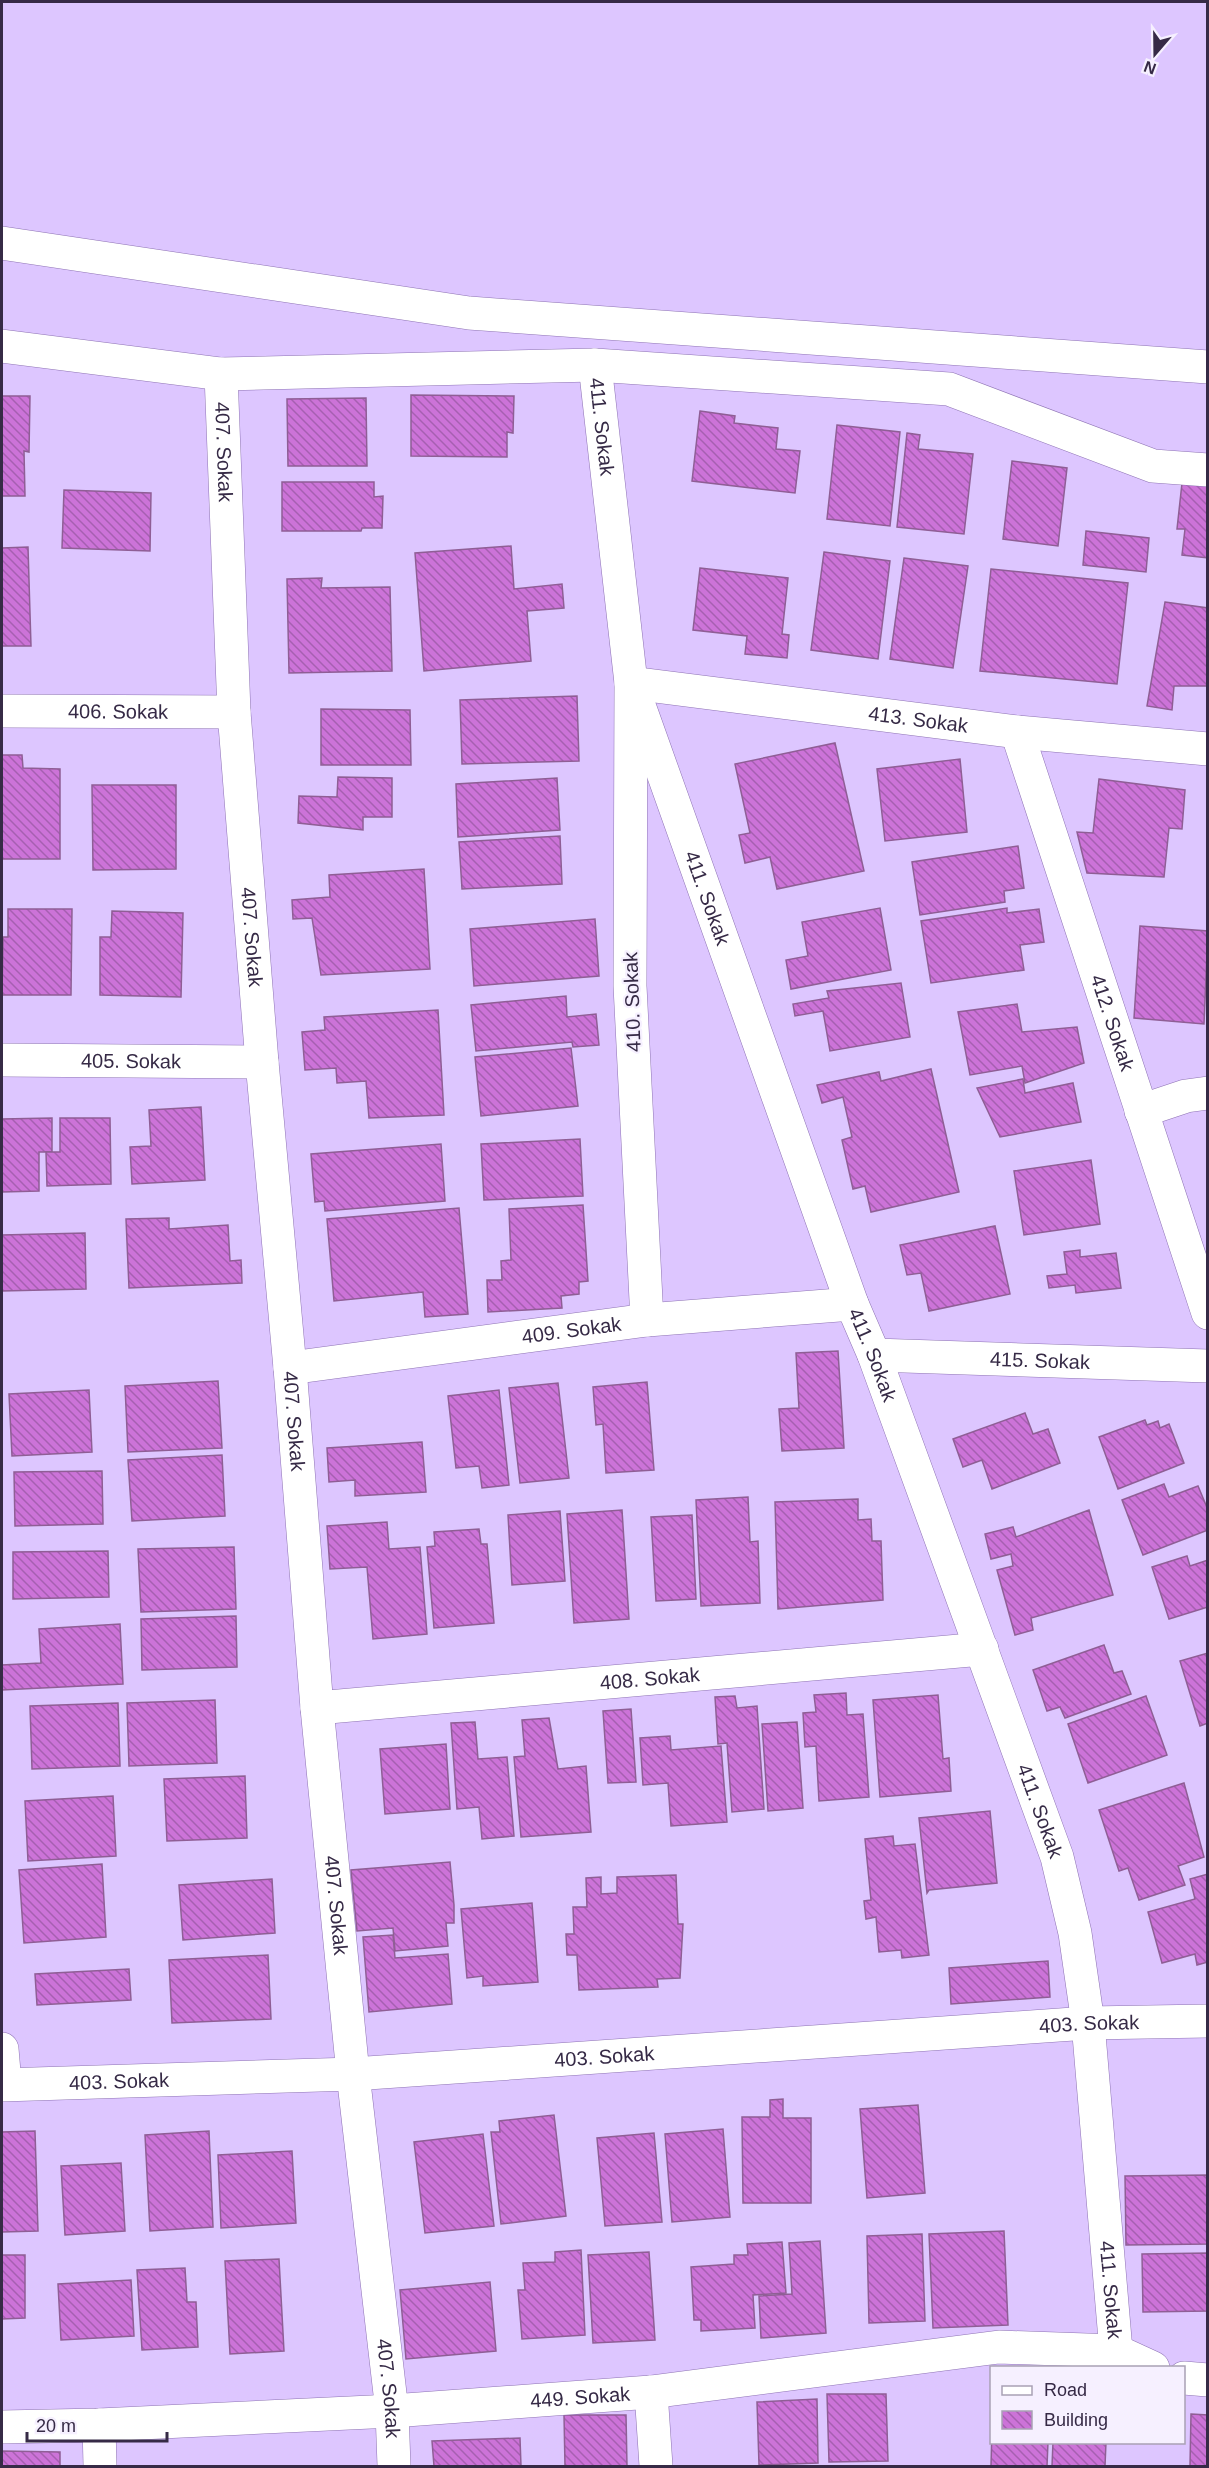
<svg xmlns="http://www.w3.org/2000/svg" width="1209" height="2468" font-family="Helvetica,sans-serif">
	<defs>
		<pattern id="building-back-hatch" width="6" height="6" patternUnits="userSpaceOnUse" patternTransform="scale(1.5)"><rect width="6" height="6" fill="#cc73d8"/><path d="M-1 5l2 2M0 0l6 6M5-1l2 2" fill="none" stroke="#a65fb1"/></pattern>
	</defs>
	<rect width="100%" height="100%" fill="#ddc6ff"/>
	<g fill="url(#building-back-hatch)" stroke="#8f5e95" stroke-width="1.5">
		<path d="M411 395 514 396 513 433 507 432V457L411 456Z"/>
		<path d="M2 396H30L29 452 24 451 25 496H2Z"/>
		<path d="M366 398 367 466H288L287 399Z"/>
		<path d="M700 411 735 416 734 423 778 428 776 449 800 451 795 493 692 481Z"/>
		<path d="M837 425 900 432 890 526 827 519Z"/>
		<path d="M907 433 920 435 918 449 973 454 964 534 897 527Z"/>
		<path d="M1012 461 1067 468 1058 546 1003 539Z"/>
		<path d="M1183 474 1208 477V558L1182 555 1185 529H1177Z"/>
		<path d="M282 482H374V497L383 496 382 528H362L361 531H282Z"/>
		<path d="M64 490 151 493 150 551 62 548Z"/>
		<path d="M1086 531 1149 538 1146 572 1083 565Z"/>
		<path d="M511 546 514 589 562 584 564 608 527 611 531 661 424 671 415 553Z"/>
		<path d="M28 547 31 646H2V548Z"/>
		<path d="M824 552 890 561 878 659 811 650Z"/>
		<path d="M904 558 968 566 953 668 890 659Z"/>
		<path d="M700 568 788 578 782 634 789 635 787 658 745 654 747 636 693 630Z"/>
		<path d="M991 569 1128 583 1117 684 980 671Z"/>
		<path d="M322 578 321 588 390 587 392 671 289 673 287 579Z"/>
		<path d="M1165 602 1208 608V686H1174L1172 710 1147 706Z"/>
		<path d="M577 696 579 761 462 764 460 700Z"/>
		<path d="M321 709 410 710 411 765H321Z"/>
		<path d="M835 743 864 871 777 889 770 857 745 863 739 835 750 833 735 764Z"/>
		<path d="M2 755H22L23 768 60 769V859H2Z"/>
		<path d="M960 759 967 832 885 841 877 769Z"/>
		<path d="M338 777 392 778V817H363V830L298 823 299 796 337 797Z"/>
		<path d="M557 778 560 830 458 837 456 784Z"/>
		<path d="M1099 779 1185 790 1182 829 1169 828 1164 877 1087 873 1077 832 1093 833Z"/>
		<path d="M92 785H176V869L93 870Z"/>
		<path d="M560 836 562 884 462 889 459 842Z"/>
		<path d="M1018 846 1024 888 1004 891 1005 902 920 915 912 862Z"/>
		<path d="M424 869 430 969 321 975 312 918 293 919 292 900 330 897 329 875Z"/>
		<path d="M880 908 891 970 791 989 786 960 808 956 802 922Z"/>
		<path d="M1007 908V913L1039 909 1044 942 1020 945 1024 970 931 983 921 921Z"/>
		<path d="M8 909H72L71 995H2L3 937H8Z"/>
		<path d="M112 911 183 913 181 997 100 995V937H111Z"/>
		<path d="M595 919 599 976 474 986 470 929Z"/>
		<path d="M1140 926 1208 931 1204 1024 1134 1018Z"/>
		<path d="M901 983 910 1037 830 1051 823 1011 795 1016 793 1004 829 998 827 991Z"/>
		<path d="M566 996 567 1017 596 1014 599 1045 573 1047 572 1042 476 1051 471 1005Z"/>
		<path d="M1017 1004 1022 1032 1077 1027 1084 1063 1025 1083 1022 1066 970 1075 958 1012Z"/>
		<path d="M438 1010 444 1115 369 1118 366 1081 337 1083 336 1068 305 1070 302 1032 325 1030 324 1017Z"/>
		<path d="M571 1048 578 1106 481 1116 475 1057Z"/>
		<path d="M931 1069 959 1192 871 1212 865 1186 853 1189 842 1140 852 1137 843 1097 822 1103 817 1085 879 1072 881 1081Z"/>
		<path d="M1023 1079 1025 1093 1073 1083 1081 1122 1000 1137 977 1088Z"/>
		<path d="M201 1107 205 1180 132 1184 130 1147 151 1146 149 1110Z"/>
		<path d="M52 1118V1152H39V1191L2 1192V1119Z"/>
		<path d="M60 1118H110L111 1184 47 1186 46 1152H60Z"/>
		<path d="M580 1139 583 1196 484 1200 481 1144Z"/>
		<path d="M441 1144 445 1201 325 1211 324 1201 315 1202 311 1154Z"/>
		<path d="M1091 1160 1100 1224 1024 1235 1014 1171Z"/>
		<path d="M583 1205 588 1281 579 1282V1294L561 1296 562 1308 488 1312 487 1280H502L501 1261 511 1260 509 1209Z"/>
		<path d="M459 1208 468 1314 425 1317 423 1292 334 1301 327 1219Z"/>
		<path d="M169 1218V1229L228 1225 230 1261 241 1260 242 1283 129 1288 126 1219Z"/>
		<path d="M995 1226 1010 1294 929 1311 921 1273 907 1275 900 1245Z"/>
		<path d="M85 1233 86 1289 2 1291V1235Z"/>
		<path d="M1080 1250V1257L1116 1253 1121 1288 1076 1293 1075 1285 1049 1288 1047 1276 1067 1274 1064 1252Z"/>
		<path d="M838 1351 844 1448 782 1451 779 1409 799 1408 796 1353Z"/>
		<path d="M218 1381 222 1448 128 1452 125 1386Z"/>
		<path d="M647 1382 654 1470 606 1473 603 1424 596 1425 593 1387Z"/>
		<path d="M558 1383 569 1478 520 1483 509 1388Z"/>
		<path d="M89 1390 92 1452 12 1456 9 1394Z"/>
		<path d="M499 1390 509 1485 482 1488 479 1466 456 1468 448 1396Z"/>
		<path d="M1025 1413 1033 1434 1048 1429 1060 1463 992 1489 982 1460 963 1467 953 1439Z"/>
		<path d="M1145 1420 1147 1425 1158 1421 1160 1428 1169 1424 1184 1463 1118 1489 1099 1437Z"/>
		<path d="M422 1442 426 1492 355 1496V1480L329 1482 327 1448Z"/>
		<path d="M222 1455 225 1516 132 1521 128 1460Z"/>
		<path d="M102 1471 103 1524 15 1526 14 1472Z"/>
		<path d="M1164 1484 1169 1497 1198 1486 1208 1510V1530L1143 1555 1122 1500Z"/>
		<path d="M748 1497 750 1542 758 1541 760 1603 701 1606 696 1500Z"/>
		<path d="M858 1499V1520L871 1519 872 1541H881L883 1600 778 1609 775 1502Z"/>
		<path d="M622 1510 629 1619 574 1623 567 1514Z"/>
		<path d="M1089 1510 1113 1595 1031 1618 1033 1630 1015 1635 997 1570 1013 1566 1011 1554 991 1559 985 1534 1013 1527 1016 1537Z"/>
		<path d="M560 1511 565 1581 512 1585 508 1515Z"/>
		<path d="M692 1515 696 1599 656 1601 651 1517Z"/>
		<path d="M387 1522 389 1549 420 1547 427 1634 373 1639 367 1567 330 1569 327 1526Z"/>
		<path d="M479 1529 481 1544H487L494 1623 434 1628 427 1547 435 1546 434 1532Z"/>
		<path d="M234 1547 236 1609 141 1612 138 1549Z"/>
		<path d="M108 1551 109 1597 13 1599V1552Z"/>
		<path d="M1187 1556 1190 1566 1208 1560V1607L1169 1619 1152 1567Z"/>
		<path d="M236 1616 237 1667 142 1670 141 1619Z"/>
		<path d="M120 1624 123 1684 2 1690V1665L41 1663 39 1629Z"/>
		<path d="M1104 1645 1114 1673 1122 1671 1131 1694 1065 1718 1060 1707 1047 1711 1033 1670Z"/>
		<path d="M1208 1653V1723L1200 1726 1180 1661Z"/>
		<path d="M846 1693 847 1715 863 1714 869 1797 819 1801 816 1746 805 1747 803 1713 816 1712 814 1695Z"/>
		<path d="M938 1695 943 1759 949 1758 951 1791 880 1797 873 1700Z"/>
		<path d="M735 1696 737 1708 757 1706 764 1809 732 1812 727 1743 718 1744 715 1697Z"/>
		<path d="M1146 1696 1167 1755 1088 1783 1068 1724Z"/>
		<path d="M215 1700 217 1763 129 1766 127 1703Z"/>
		<path d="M118 1703 120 1766 32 1769 30 1706Z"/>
		<path d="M631 1709 636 1782 608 1783 603 1711Z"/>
		<path d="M549 1718 558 1769 586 1766 591 1832 521 1837 514 1757 525 1756 522 1720Z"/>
		<path d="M475 1722 478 1759 507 1757 514 1836 482 1839 479 1807 457 1809 451 1723Z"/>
		<path d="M797 1722 803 1808 768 1811 762 1724Z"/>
		<path d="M670 1736 671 1750 721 1746 727 1822 671 1826 668 1783 643 1785 640 1738Z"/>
		<path d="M446 1744 450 1809 385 1814 380 1749Z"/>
		<path d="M245 1776 247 1838 167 1841 164 1779Z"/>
		<path d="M1184 1783 1204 1857 1178 1866 1185 1885 1139 1900 1128 1868 1119 1871 1099 1810Z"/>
		<path d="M113 1796 116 1856 28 1861 25 1801Z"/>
		<path d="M990 1811 997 1883 929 1890 927 1893 919 1818Z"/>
		<path d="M893 1836 894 1846 915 1844 929 1955 902 1958 901 1950 879 1952 876 1917 866 1919 864 1901 871 1900 865 1839Z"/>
		<path d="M450 1862 454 1905V1923H446L448 1946 395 1951 393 1928 357 1931 351 1870Z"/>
		<path d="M102 1864 106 1937 24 1943 19 1870Z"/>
		<path d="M1208 1874V1962L1197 1965 1195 1954 1162 1963 1148 1912 1195 1899 1190 1879Z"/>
		<path d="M676 1875 678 1924H683L680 1978 657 1979 658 1987 579 1990 577 1955H567L566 1934H574L573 1907H587L586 1878 601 1877V1894L617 1893V1877Z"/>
		<path d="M272 1879 275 1933 183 1940 179 1885Z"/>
		<path d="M532 1903 538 1982 483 1986V1976L467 1978 461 1909Z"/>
		<path d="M393 1935 395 1958 448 1954 452 2004 369 2012 363 1937Z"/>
		<path d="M268 1955 271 2019 172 2023 169 1960Z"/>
		<path d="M1048 1961 1050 1997 951 2004 949 1968Z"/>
		<path d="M129 1969 131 2000 37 2005 35 1974Z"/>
		<path d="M783 2099V2118H811V2203H743L742 2117H770V2100Z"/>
		<path d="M918 2105 925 2193 867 2198 860 2109Z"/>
		<path d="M554 2115 566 2216 501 2224 491 2132H500L499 2121Z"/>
		<path d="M723 2129 730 2217 672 2222 665 2134Z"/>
		<path d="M35 2131 38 2231 2 2232V2132Z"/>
		<path d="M209 2131 213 2227 150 2231 145 2135Z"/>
		<path d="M654 2133 662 2222 605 2226 597 2138Z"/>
		<path d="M483 2134 494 2226 425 2233 414 2142Z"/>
		<path d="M292 2151 296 2223 221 2228 218 2155Z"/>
		<path d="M121 2163 125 2231 65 2235 61 2166Z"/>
		<path d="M1208 2175V2244L1126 2245 1125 2176Z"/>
		<path d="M1004 2231 1008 2325 933 2328 929 2234Z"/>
		<path d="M922 2234 925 2321 869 2323 867 2236Z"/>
		<path d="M820 2241 826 2333 761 2338 759 2296 792 2294 789 2243Z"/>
		<path d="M782 2242 786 2293 753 2295 755 2328 701 2331V2320H694L691 2267 734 2264V2255H748L747 2244Z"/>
		<path d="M581 2250 585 2335 522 2339 518 2290H525L523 2263 555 2262V2252Z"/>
		<path d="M649 2252 655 2340 593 2343 588 2255Z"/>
		<path d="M1208 2253V2311L1143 2312 1142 2254Z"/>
		<path d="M2 2255H25V2318L2 2319Z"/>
		<path d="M279 2259 284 2351 230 2354 225 2261Z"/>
		<path d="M185 2268 187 2302H196L198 2347 142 2350 137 2270Z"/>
		<path d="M131 2280 134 2336 61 2340 58 2284Z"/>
		<path d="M490 2282 496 2351 406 2359 400 2290Z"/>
		<path d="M827 2394H886L888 2461 829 2462Z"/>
		<path d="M817 2399 818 2463 759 2465 757 2402Z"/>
		<path d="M1191 2414 1208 2415V2466H1190Z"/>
		<path d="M564 2415H626L627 2466H565Z"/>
		<path d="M992 2429V2442H1048L1047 2466H991Z"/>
		<path d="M520 2438 521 2466H434L432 2441Z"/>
		<path d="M1053 2442H1106L1105 2466H1052Z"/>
		<path d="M2 2451 60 2452V2466H2Z"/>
	</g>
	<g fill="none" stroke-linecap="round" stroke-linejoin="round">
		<g stroke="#8e73b4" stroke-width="34">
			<g id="street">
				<path d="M2 243 469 313 1208 367"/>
				<path d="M2 346 221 374 595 365 949 389 1153 466 1208 470"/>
				<path id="s1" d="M595 365 631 683 852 1304 874 1355 1057 1857 1075 1933 1088 2023 1116 2351"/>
				<path id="s2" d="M221 374 234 712 262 1062 290 1368 317 1708 353 2074 392 2411 394 2466"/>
				<path id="s3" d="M2 711 234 712"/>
				<path id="s4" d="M1017 732 1208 1313"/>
				<path id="s5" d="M2 1060 262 1062"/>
				<path d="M1141 1111 1186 1096 1208 1093"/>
				<path id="s6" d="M647 1320 630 986 631 683 1017 732 1208 749"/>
				<path id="s7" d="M874 1355 1208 1366"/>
				<path id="s8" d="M290 1368 647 1320 852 1304"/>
				<path id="s9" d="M317 1708 982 1649"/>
				<path d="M2 2049 5 2084"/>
				<path id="s10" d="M2 2085 353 2074 1088 2023 1208 2021"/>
				<path d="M1184 2378 1208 2380"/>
				<path d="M651 2392 656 2466"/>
				<path d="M99 2425 100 2466"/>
				<path id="s11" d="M2 2427 99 2425 392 2411 651 2392 999 2347 1116 2351 1153 2368"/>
			</g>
		</g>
		<use href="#street" stroke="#fff" stroke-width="33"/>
	</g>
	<g text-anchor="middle" stroke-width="4.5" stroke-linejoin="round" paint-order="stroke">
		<g font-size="20" fill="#362a46" stroke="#f6f0ff">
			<text dy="7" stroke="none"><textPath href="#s1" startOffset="62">411. Sokak</textPath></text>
			<text dy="7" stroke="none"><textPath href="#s2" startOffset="78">407. Sokak</textPath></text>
			<text dy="7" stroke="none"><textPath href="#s3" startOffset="116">406. Sokak</textPath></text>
			<text dy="7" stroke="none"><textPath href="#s6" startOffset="927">413. Sokak</textPath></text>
			<text dy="7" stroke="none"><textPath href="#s1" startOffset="548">411. Sokak</textPath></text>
			<text dy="7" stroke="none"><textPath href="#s2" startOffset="564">407. Sokak</textPath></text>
			<text transform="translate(632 1002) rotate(-92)" y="7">410. Sokak</text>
			<text dy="7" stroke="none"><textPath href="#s4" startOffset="306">412. Sokak</textPath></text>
			<text dy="7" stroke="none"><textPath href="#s5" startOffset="129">405. Sokak</textPath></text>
			<text dy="7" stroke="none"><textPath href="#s8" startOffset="284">409. Sokak</textPath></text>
			<text dy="7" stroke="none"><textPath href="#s1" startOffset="1034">411. Sokak</textPath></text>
			<text dy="7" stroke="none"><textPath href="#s7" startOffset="166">415. Sokak</textPath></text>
			<text dy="7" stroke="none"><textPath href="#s2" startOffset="1050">407. Sokak</textPath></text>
			<text dy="7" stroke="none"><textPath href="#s9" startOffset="334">408. Sokak</textPath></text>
			<text dy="7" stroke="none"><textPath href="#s1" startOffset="1520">411. Sokak</textPath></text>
			<text dy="7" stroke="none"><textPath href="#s2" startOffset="1536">407. Sokak</textPath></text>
			<text dy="7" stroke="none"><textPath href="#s10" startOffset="1089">403. Sokak</textPath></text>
			<text dy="7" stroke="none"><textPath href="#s10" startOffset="603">403. Sokak</textPath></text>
			<text dy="7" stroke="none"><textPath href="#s10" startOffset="117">403. Sokak</textPath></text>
			<text dy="7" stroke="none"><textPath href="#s1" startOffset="2006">411. Sokak</textPath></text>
			<text dy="7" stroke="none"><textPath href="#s2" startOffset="2022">407. Sokak</textPath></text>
			<text dy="7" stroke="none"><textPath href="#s11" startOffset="579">449. Sokak</textPath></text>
		</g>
	</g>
	<rect width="1209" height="2468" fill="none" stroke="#362a46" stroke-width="6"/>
	<rect x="990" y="2366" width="195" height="78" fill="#f6f0ff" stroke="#a9a1b5" stroke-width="1.5"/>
	<rect x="1002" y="2386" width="30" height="9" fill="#ffffff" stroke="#a9a1b5" stroke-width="1.5"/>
	<text x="1044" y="2396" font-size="18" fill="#362a46">Road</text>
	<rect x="1002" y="2411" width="30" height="18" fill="url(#building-back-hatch)" stroke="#a9a1b5" stroke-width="1.5"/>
	<text x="1044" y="2426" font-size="18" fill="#362a46">Building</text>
	<g transform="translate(1155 54) rotate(200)" stroke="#f6f0ff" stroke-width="4.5" paint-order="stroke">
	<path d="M0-4.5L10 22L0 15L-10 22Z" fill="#362a46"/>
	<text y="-9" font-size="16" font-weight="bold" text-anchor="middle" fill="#362a46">N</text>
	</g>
	<path d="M27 2432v9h140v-9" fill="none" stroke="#362a46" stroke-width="3"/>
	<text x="36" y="2432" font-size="18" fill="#362a46" stroke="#f6f0ff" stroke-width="4.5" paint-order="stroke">20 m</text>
</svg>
